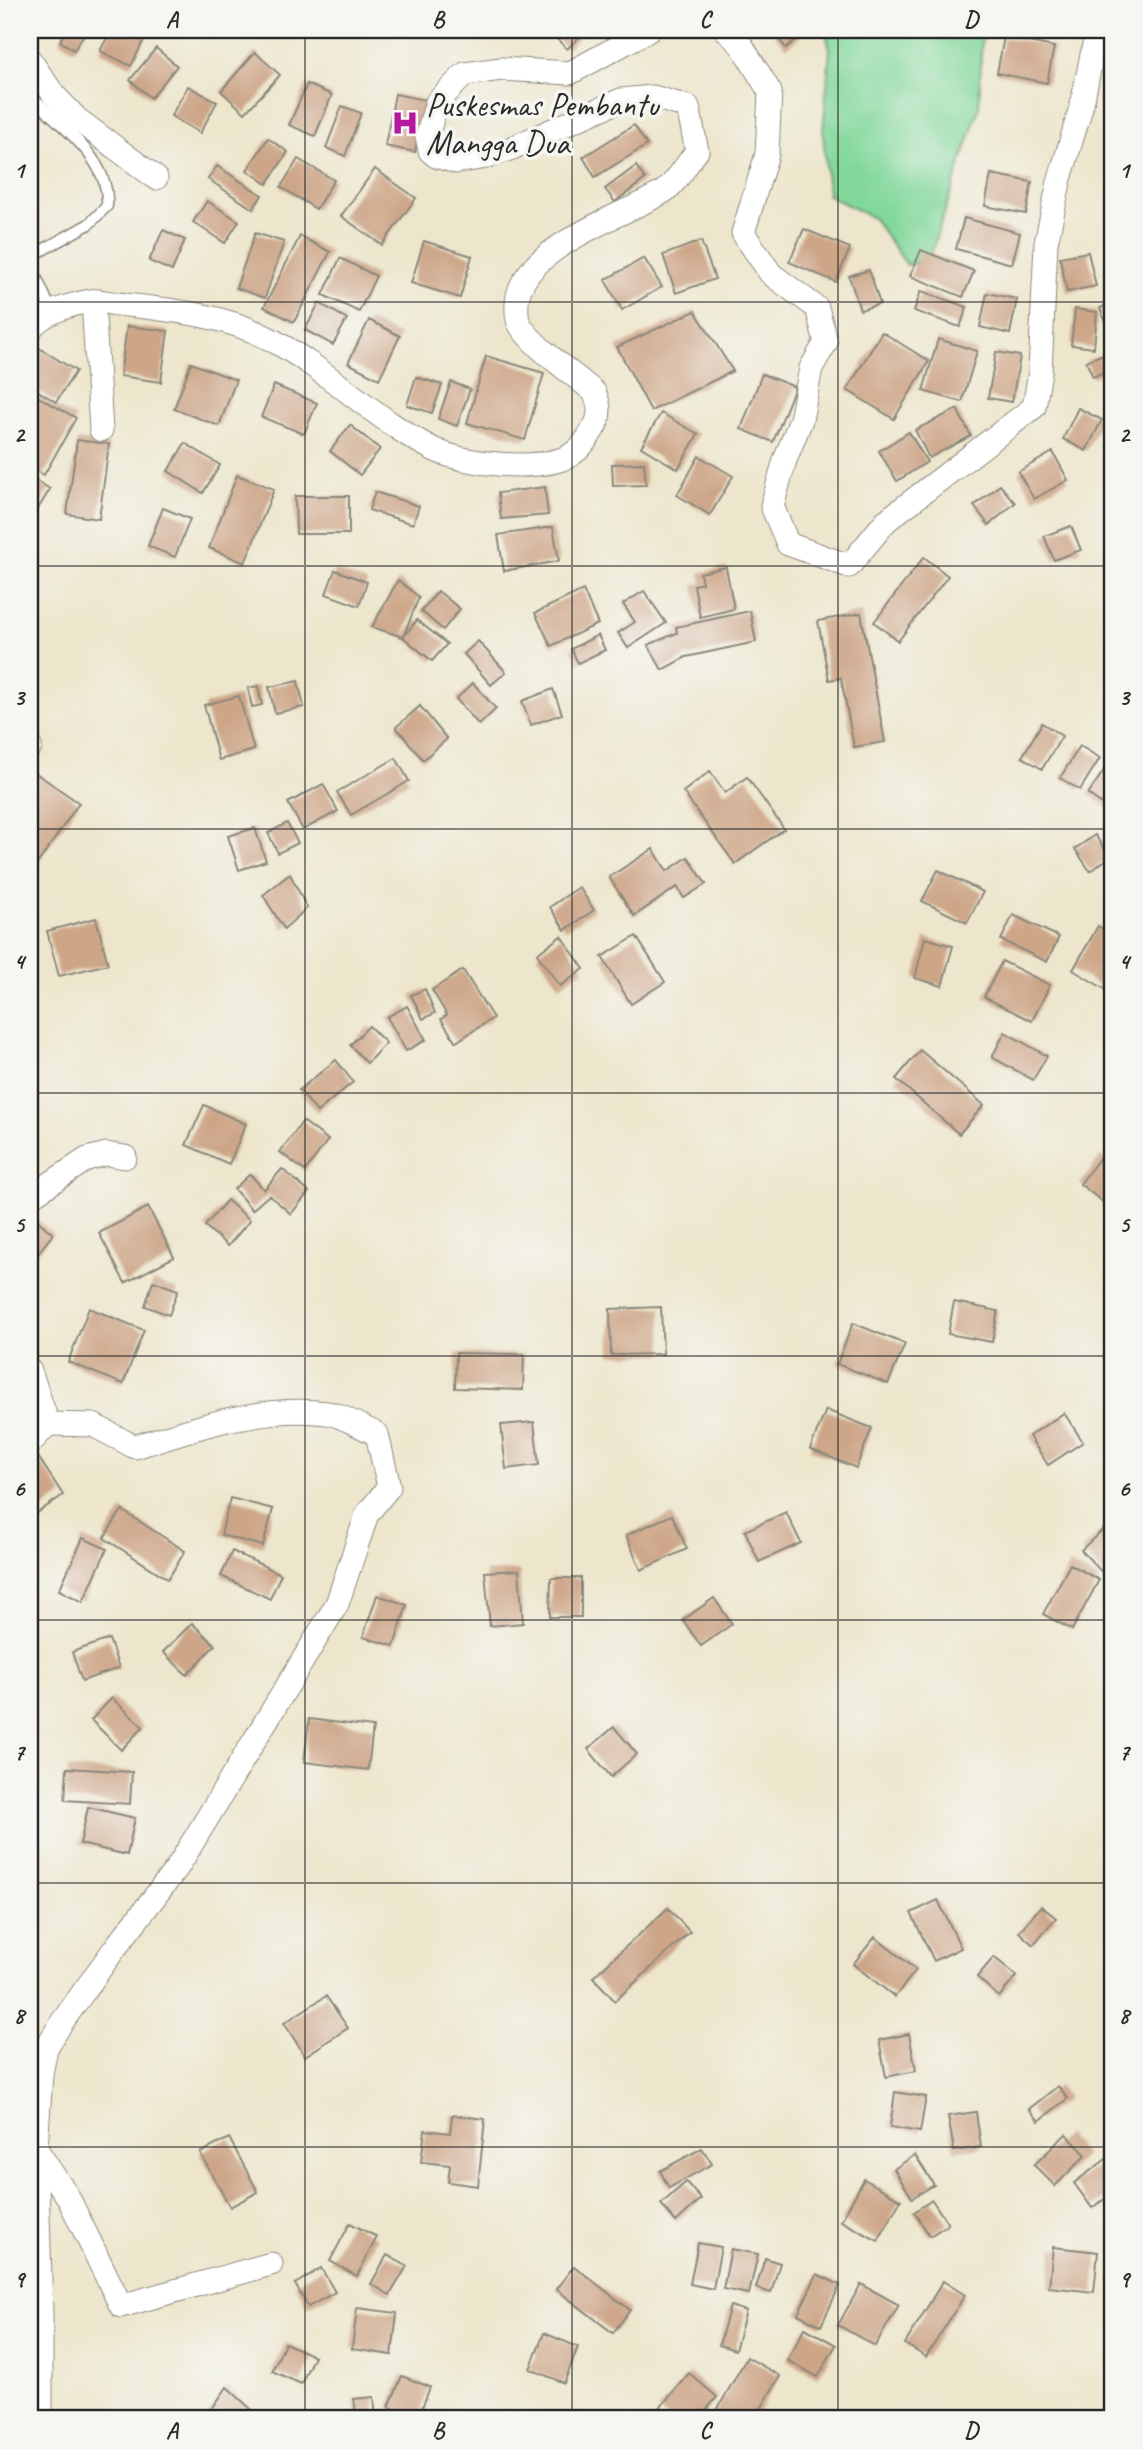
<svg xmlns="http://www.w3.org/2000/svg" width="1143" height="2449" font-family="Caveat,sans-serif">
	<rect width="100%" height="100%" fill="#f6f6f2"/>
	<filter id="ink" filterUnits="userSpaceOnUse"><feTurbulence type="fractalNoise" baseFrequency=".0143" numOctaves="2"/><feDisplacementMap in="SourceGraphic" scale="14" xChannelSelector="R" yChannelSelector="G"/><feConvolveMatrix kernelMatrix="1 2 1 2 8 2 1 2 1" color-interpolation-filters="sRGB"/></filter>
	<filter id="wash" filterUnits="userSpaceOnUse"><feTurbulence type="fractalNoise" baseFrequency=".00686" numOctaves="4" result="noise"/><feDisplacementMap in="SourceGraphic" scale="28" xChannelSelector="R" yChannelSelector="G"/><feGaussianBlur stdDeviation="1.57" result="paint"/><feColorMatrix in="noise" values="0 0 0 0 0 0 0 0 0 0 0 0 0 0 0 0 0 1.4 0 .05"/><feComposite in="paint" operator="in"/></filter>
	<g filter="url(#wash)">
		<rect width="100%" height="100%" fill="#ede6cc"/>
		<path fill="#82d89b" stroke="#568263" stroke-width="2" d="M825 30H982L979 108 929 259 907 265 873 218 828 195 823 132 830 49Z"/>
		<g id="blocks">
			<g fill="#cda688">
				<path d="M66 30H87L74 50 60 41Z"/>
				<path d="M111 30H149L131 66 100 51Z"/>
				<path d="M548 30H587L567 49Z"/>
				<path d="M771 30H805L806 31 786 48Z"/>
				<path d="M1014 30H1058V36L1014 32Z"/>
				<path d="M1004 37 1054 47 1047 83 997 73Z"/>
				<path d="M156 48 177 66 151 98 130 80Z"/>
				<path d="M255 52 280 75 245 113 221 91Z"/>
				<path d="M307 84 332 95 315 136 289 125Z"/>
				<path d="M188 86 217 102 200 133 171 116Z"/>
				<path d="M395 94 425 100 415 152 385 146Z"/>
				<path d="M342 106 361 113 345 156 326 148Z"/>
				<path d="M634 125 647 145 595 177 583 157Z"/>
				<path d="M268 138 288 152 267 184 247 170Z"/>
				<path d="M298 159 334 180 316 209 281 187Z"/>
				<path d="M217 166 262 195 253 209 208 179Z"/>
				<path d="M636 166 645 179 615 202 605 189Z"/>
				<path d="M375 169 416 198 382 245 341 216Z"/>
				<path d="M991 174 1032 182 1026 214 985 206Z"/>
				<path d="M207 201 239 221 225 243 193 222Z"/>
				<path d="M964 218 1020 233 1012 264 956 249Z"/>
				<path d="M804 229 850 248 836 282 789 262Z"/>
				<path d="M163 230 185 240 172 271 149 261Z"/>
				<path d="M255 233 284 242 265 298 236 288Z"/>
				<path d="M300 236 330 252 294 322 264 307Z"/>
				<path d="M424 241 472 256 460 298 411 283Z"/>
				<path d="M701 241 715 279 676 293 663 255Z"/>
				<path d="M921 250 974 271 963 297 910 276Z"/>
				<path d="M1088 252 1096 286 1067 292 1060 257Z"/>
				<path d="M340 258 376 276 359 312 323 295Z"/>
				<path d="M644 258 662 287 622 310 605 280Z"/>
				<path d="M869 270 880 304 860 310 849 276Z"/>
				<path d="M921 291 967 307 960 327 914 311Z"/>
				<path d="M987 293 1017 299 1010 334 980 327Z"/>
				<path d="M319 303 347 319 333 345 305 330Z"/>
				<path d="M1113 303V340L1100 308Z"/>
				<path d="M1075 309 1097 312 1094 348 1071 345Z"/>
				<path d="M695 311 733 371 651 411 617 347Z"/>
				<path d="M369 320 400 336 379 379 348 363Z"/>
				<path d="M127 326 168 331 161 382 120 376Z"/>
				<path d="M882 332 929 361 894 419 847 390Z"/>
				<path d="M938 339 977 351 962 402 923 391Z"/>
				<path d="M36 346 76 371 56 402 30 386V357Z"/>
				<path d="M1113 350V368L1093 377 1086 361Z"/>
				<path d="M996 352 1020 356 1012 402 988 398Z"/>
				<path d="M486 356 544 373 525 440 467 423Z"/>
				<path d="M191 363 236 380 219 426 174 409Z"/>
				<path d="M762 374 795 387 773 442 741 429Z"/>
				<path d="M416 377 442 385 432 413 407 405Z"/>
				<path d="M451 382 470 389 457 426 438 419Z"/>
				<path d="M274 385 317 403 304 434 261 417Z"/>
				<path d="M33 394 76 418 44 475 30 467V399Z"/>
				<path d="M1078 408 1102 420 1086 451 1063 439Z"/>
				<path d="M957 409 971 436 929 458 915 430Z"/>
				<path d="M661 413 698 434 678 469 641 447Z"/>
				<path d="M350 425 380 449 360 475 330 451Z"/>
				<path d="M909 432 927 462 897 481 879 451Z"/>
				<path d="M77 440 109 444 99 519 67 514Z"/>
				<path d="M185 443 220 465 203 493 168 471Z"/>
				<path d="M1053 452 1068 480 1034 499 1018 472Z"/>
				<path d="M699 456 733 476 710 515 677 495Z"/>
				<path d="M644 463 646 485 613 486 612 464Z"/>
				<path d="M237 475 274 489 245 563 209 548Z"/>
				<path d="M30 477 50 489 30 522Z"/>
				<path d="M1000 485 1015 503 989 525 974 506Z"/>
				<path d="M545 487 548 515 501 519 498 493Z"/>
				<path d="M375 492 419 506 413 524 369 510Z"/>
				<path d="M295 496H349V534H296Z"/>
				<path d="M163 508 190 519 175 557 148 546Z"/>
				<path d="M1071 526 1081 550 1054 560 1044 536Z"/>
				<path d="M553 527 559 561 504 571 498 535Z"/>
				<path d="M924 557 948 576 898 641 874 622Z"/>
				<path d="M726 567 734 609 700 617 694 585 702 583 700 573Z"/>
				<path d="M335 570 367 582 359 606 326 594Z"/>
				<path d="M398 580 419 597 403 637 372 627Z"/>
				<path d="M583 590 598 624 551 646 535 613Z"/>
				<path d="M438 591 460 609 443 630 421 611Z"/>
				<path d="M644 591 666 623 628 648 618 633 635 622 623 604Z"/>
				<path d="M750 611 756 642 686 657 662 670 648 645 677 633 676 627Z"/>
				<path d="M861 613 885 742 854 747 841 678 829 680 818 621Z"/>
				<path d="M417 620 447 644 432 661 403 637Z"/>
				<path d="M598 635 605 650 578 663 571 649Z"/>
				<path d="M478 641 506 672 491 685 464 654Z"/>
				<path d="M298 681 304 707 275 713 269 687Z"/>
				<path d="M473 683 496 709 479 725 456 699Z"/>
				<path d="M258 686 262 705 252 707 248 688Z"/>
				<path d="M553 689 562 714 531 725 522 701Z"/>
				<path d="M239 696 254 750 219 760 204 705Z"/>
				<path d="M420 706 447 739 423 760 396 727Z"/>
				<path d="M1042 723 1062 736 1042 769 1022 757Z"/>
				<path d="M1080 746 1100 758 1080 790 1060 778Z"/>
				<path d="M396 758 409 781 351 815 337 792Z"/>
				<path d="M1109 763 1113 766V812L1088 794Z"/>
				<path d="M30 769 79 803 33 870 30 867Z"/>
				<path d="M710 771 725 793 747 777 784 829 735 864 683 792Z"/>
				<path d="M323 784 338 811 303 830 288 803Z"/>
				<path d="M287 823 298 843 278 853 268 833Z"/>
				<path d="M255 828 266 861 239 870 228 836Z"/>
				<path d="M1095 835 1110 857 1090 871 1075 849Z"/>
				<path d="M653 849 667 871 688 857 706 884 684 898 677 887 634 916 609 877Z"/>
				<path d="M938 870 983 892 967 923 922 901Z"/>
				<path d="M290 874 307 908 284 929 263 895Z"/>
				<path d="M579 887 594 910 565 930 550 907Z"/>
				<path d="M1013 915 1059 937 1047 962 1001 940Z"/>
				<path d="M96 918 108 964 59 976 47 931Z"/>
				<path d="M1098 926 1113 935V994L1073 970Z"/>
				<path d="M561 936 584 969 560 986 537 954Z"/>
				<path d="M636 936 665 982 631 1004 602 957Z"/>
				<path d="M925 938 953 946 942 986 915 978Z"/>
				<path d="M1002 961 1050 985 1032 1021 984 997Z"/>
				<path d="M463 970 493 1018 456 1042 441 1019 447 1015 432 990Z"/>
				<path d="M425 989 435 1013 423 1019 411 995Z"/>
				<path d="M407 1006 426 1040 406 1051 387 1017Z"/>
				<path d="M369 1026 386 1043 367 1063 350 1045Z"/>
				<path d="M1005 1032 1047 1056 1033 1080 992 1057Z"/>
				<path d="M920 1050 984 1105 959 1134 896 1079Z"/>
				<path d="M336 1060 353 1082 317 1112 299 1090Z"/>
				<path d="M204 1105 246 1124 229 1164 186 1145Z"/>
				<path d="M303 1121 328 1140 305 1171 280 1152Z"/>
				<path d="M1101 1156 1113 1165V1210L1080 1184Z"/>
				<path d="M282 1169 309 1192 291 1214 269 1195 252 1210 234 1189 250 1174 264 1190Z"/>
				<path d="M227 1200 250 1220 228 1246 205 1226Z"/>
				<path d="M148 1207 174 1257 125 1283 99 1233Z"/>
				<path d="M36 1219 53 1234 30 1263V1227Z"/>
				<path d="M153 1281 178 1290 169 1315 145 1306Z"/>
				<path d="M954 1302 998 1311 992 1342 948 1334Z"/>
				<path d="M661 1307 663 1354 611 1355 610 1309Z"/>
				<path d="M89 1308 144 1330 123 1384 68 1362Z"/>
				<path d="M853 1323 905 1344 888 1384 837 1364Z"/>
				<path d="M456 1353 524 1354 523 1390 455 1388Z"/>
				<path d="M826 1410 872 1428 856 1468 810 1449Z"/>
				<path d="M1064 1413 1083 1442 1048 1465 1029 1436Z"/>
				<path d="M534 1422 539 1465 506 1469 501 1425Z"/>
				<path d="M37 1455 63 1495 30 1518V1460Z"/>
				<path d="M230 1498 273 1509 263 1546 221 1535Z"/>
				<path d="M122 1510 185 1551 168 1579 104 1538Z"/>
				<path d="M786 1512 801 1543 759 1562 745 1531Z"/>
				<path d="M672 1515 687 1549 641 1570 626 1535Z"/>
				<path d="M1113 1520V1584L1081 1550Z"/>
				<path d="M83 1538 107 1549 83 1602 59 1590Z"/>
				<path d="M232 1551 281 1574 270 1599 221 1576Z"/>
				<path d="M1070 1564 1099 1580 1072 1630 1043 1614Z"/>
				<path d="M519 1570 523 1623 490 1626 485 1572Z"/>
				<path d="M551 1578H581V1617H550Z"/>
				<path d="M377 1595 407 1605 394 1646 363 1637Z"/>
				<path d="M714 1598 732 1624 701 1646 683 1620Z"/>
				<path d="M192 1623 215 1645 187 1675 163 1652Z"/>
				<path d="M109 1639 119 1668 82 1681 72 1652Z"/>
				<path d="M112 1698 143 1727 121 1750 91 1720Z"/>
				<path d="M309 1719 373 1727 368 1770 304 1762Z"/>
				<path d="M614 1727 637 1754 611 1777 588 1749Z"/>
				<path d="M67 1768 132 1772 130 1804 65 1800Z"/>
				<path d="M88 1807 135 1818 127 1855 80 1844Z"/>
				<path d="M938 1900 961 1948 934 1961 911 1913Z"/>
				<path d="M1041 1906 1056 1918 1033 1945 1019 1932Z"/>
				<path d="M668 1908 690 1932 615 2001 593 1977Z"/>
				<path d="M875 1937 916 1970 895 1997 853 1964Z"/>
				<path d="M994 1957 1017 1976 999 1997 977 1977Z"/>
				<path d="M326 1996 348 2028 305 2056 284 2023Z"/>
				<path d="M909 2034 916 2071 886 2077 879 2040Z"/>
				<path d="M1058 2086 1068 2098 1039 2121 1029 2109Z"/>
				<path d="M895 2092 926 2097 920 2132 890 2127Z"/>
				<path d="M976 2112 981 2147 954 2151 948 2116Z"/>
				<path d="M452 2115 485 2119 478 2186 448 2182 450 2165 421 2162 425 2130 450 2133Z"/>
				<path d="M1066 2134 1086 2155 1055 2186 1034 2165Z"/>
				<path d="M229 2138 258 2192 230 2207 200 2153Z"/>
				<path d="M702 2148 712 2164 669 2188 660 2171Z"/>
				<path d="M1113 2154V2193L1092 2208 1074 2183Z"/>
				<path d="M915 2155 934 2185 912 2198 894 2169Z"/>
				<path d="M864 2179 901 2200 878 2241 841 2221Z"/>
				<path d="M686 2182 701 2199 676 2222 661 2204Z"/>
				<path d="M932 2200 948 2224 930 2236 914 2212Z"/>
				<path d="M350 2223 377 2237 357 2276 330 2261Z"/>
				<path d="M698 2243 721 2247 713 2289 690 2284Z"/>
				<path d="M1053 2247 1098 2252 1094 2292 1049 2287Z"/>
				<path d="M731 2249 758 2254 749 2294 723 2289Z"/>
				<path d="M387 2255 407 2266 390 2295 371 2284Z"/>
				<path d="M765 2258 780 2263 771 2293 756 2288Z"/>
				<path d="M574 2266 630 2310 613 2333 556 2289Z"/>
				<path d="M321 2268 335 2292 308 2307 295 2284Z"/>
				<path d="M817 2274 840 2285 821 2326 798 2314Z"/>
				<path d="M943 2281 965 2295 926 2357 905 2344Z"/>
				<path d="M861 2284 899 2305 875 2346 838 2325Z"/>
				<path d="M730 2306 746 2311 735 2350 719 2345Z"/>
				<path d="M357 2308 397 2313 392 2355 352 2349Z"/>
				<path d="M805 2328 836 2345 818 2377 787 2360Z"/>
				<path d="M544 2333 578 2347 564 2383 530 2369Z"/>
				<path d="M285 2343 314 2356 301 2384 272 2371Z"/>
				<path d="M747 2357 780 2376 755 2419H712Z"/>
				<path d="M689 2373 717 2397 699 2419H669L658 2410Z"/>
				<path d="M402 2376 430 2387 418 2418 389 2407Z"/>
				<path d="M227 2387 262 2419H205Z"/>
				<path d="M374 2397 376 2419H357L354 2399Z"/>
			</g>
		</g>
	</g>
	<g filter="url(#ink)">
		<use href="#blocks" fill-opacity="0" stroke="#8c887c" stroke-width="2"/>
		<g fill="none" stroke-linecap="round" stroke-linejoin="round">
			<g stroke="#8c887c" stroke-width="13">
				<g id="service">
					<path d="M30 94C59 127 110 156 107 206L89 224 30 257"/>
					<path d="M30 264 52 312"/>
				</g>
			</g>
			<g stroke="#8c887c" stroke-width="25">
				<g id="minor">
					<path d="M726 30 742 46 770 92 767 154 743 233 771 274 817 308 826 342 811 368 801 420 785 460 772 506 788 544 849 566 886 521 1034 407 1040 372 1046 243 1059 182 1082 104 1097 30"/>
					<path d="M30 60 54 95 77 119 156 178"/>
					<path d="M93 301 101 430"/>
					<path d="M30 330C40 313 72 304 91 301 99 300 109 303 117 304 171 310 224 314 272 340 330 371 376 421 435 450 466 465 541 472 571 455 580 449 587 440 592 431 601 418 601 406 594 392 574 374 530 345 519 323 516 317 517 308 517 302 521 248 623 216 663 192 676 184 687 163 697 151L688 107 653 97 621 100 512 148 487 157 456 162 436 156 430 151 427 136 437 102 465 74 501 69 570 73 649 30"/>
					<path d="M30 747V746"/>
					<path d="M30 1197 87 1159 106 1154 125 1157"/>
					<path d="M30 1371 48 1424 93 1425 135 1447C197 1427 262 1405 327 1413 343 1415 362 1428 377 1434L389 1487 367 1514 337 1604 177 1868 115 1948 62 2022 46 2048 41 2074 36 2149 41 2312V2419"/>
					<path d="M30 1443 48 1424"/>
					<path d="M36 2149 68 2197 121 2306 271 2264"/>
				</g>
			</g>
			<use href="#service" stroke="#fff" stroke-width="10"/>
			<use href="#minor" stroke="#fff" stroke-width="23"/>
		</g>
	</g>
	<path fill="none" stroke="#2b2b2b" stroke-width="2" stroke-opacity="0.55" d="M305 30V2419M572 30V2419M838 30V2419M30 302H1113M30 566H1113M30 829H1113M30 1093H1113M30 1356H1113M30 1620H1113M30 1883H1113M30 2147H1113"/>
	<defs>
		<g id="hospital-bare" transform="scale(2.1)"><path d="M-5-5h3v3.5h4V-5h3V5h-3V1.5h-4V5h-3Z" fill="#b5179e" stroke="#f6f6f2" stroke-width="2.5" paint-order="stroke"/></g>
	</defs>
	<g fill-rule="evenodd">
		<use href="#hospital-bare" x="405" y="123"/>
	</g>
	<g text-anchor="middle" stroke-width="7" stroke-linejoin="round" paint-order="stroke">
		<g font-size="33" fill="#2b2b2b" stroke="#f6f6f2" text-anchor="start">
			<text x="426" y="116">Puskesmas Pembantu<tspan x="426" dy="38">Mangga Dua</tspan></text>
		</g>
	</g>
	<rect width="1143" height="2449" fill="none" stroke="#f6f6f2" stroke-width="77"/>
	<rect x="38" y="38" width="1066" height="2372" fill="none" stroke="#2b2b2b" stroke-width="2.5"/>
	<g font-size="23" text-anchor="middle" font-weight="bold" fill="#2b2b2b">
		<text x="172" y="27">A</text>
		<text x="438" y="27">B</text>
		<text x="705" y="27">C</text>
		<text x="971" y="27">D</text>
		<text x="19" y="178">1</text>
		<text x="1124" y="178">1</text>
		<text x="19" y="442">2</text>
		<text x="1124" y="442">2</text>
		<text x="19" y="705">3</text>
		<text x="1124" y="705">3</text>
		<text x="19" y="969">4</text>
		<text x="1124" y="969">4</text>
		<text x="19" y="1232">5</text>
		<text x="1124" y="1232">5</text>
		<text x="19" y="1496">6</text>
		<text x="1124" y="1496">6</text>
		<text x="19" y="1760">7</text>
		<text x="1124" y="1760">7</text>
		<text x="19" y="2023">8</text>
		<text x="1124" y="2023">8</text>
		<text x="19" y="2287">9</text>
		<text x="1124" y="2287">9</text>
		<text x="172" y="2438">A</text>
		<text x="438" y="2438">B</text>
		<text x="705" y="2438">C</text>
		<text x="971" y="2438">D</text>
	</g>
</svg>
